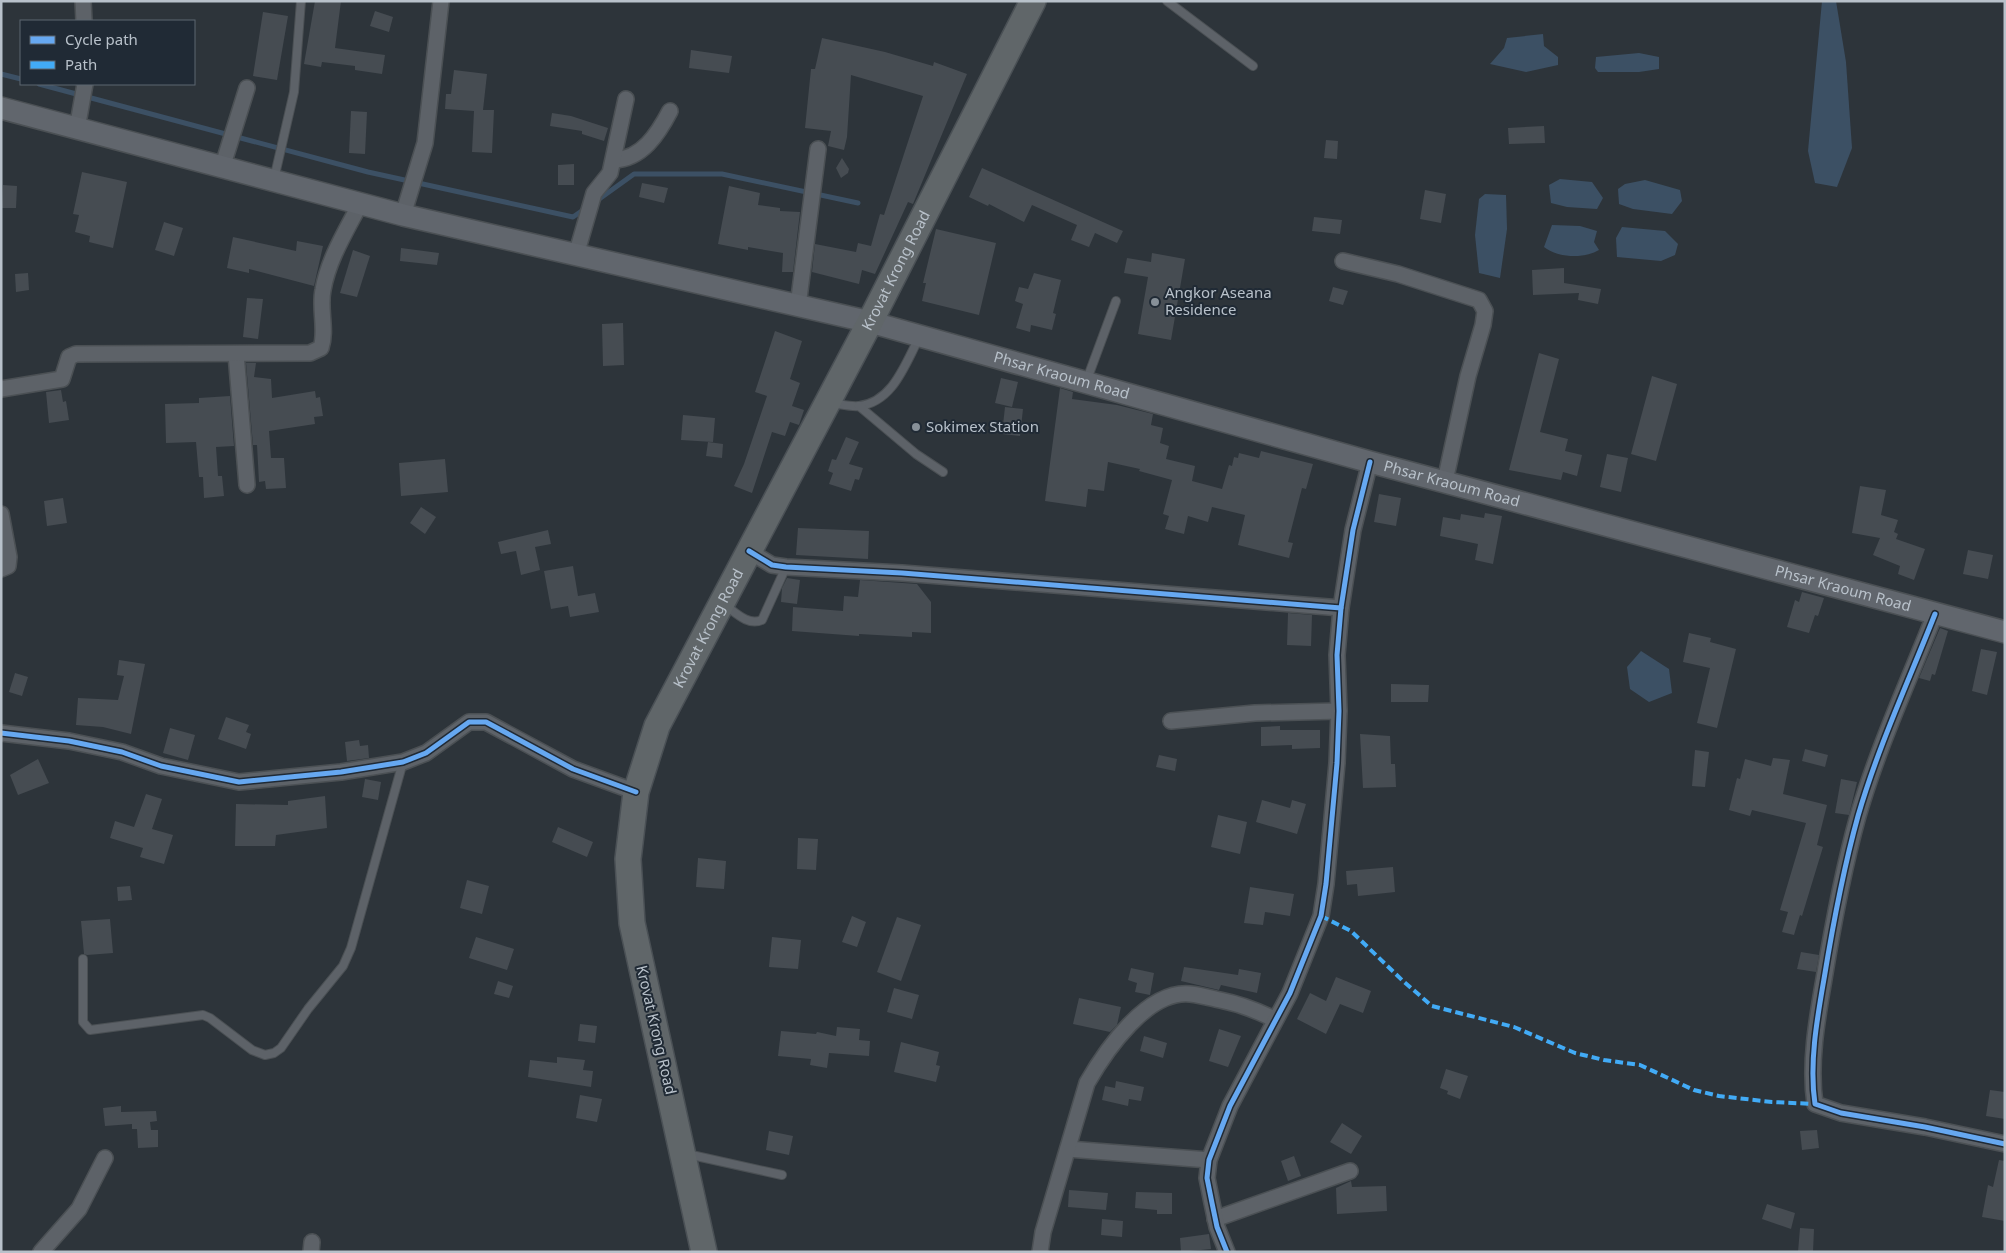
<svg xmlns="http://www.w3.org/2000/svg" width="2006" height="1253" font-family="'Noto Sans',sans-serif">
	<rect width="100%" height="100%" fill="#2d343a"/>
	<g fill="#3c5064">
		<path d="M1822 1H1836L1846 62 1852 148 1837 187 1815 183 1808 151Z"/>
		<path d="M1543 34 1544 46 1558 57V65L1526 72 1490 64 1504 48 1507 38Z"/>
		<path d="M1639 53 1659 57V69L1639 72H1598L1595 68 1596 57Z"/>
		<path d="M1560 179 1592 182 1603 198 1597 209 1567 207 1551 203 1549 185Z"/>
		<path d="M1645 180 1680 190 1682 201 1672 214 1633 209 1619 204 1618 189 1625 184Z"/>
		<path d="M1485 194 1506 195 1507 229 1500 278 1479 273 1475 235 1479 199Z"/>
		<path d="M1552 225 1580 226 1597 231 1594 242 1599 250C1583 259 1559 258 1544 247Z"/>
		<path d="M1622 227 1665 231 1678 244 1675 255 1661 261 1617 257 1616 238Z"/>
		<path d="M1641 651 1669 669 1672 693 1649 702 1630 689 1627 667Z"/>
	</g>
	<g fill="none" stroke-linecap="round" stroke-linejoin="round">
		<g stroke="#3c5064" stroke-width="5">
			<path d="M1 74 21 79"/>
			<path d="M39 84 368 172 573 217 586 208"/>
			<path d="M595 202 634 174H722L858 203"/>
		</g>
	</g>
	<g fill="#464c52">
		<path d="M315 1H341L335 48 385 55 382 74 355 70V66L322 62 321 67 304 64Z"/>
		<path d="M375 11 393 17 389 32 370 26Z"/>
		<path d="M263 12 288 16 277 80 253 76Z"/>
		<path d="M822 38 885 52 933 66 934 62 967 74 913 204 908 202 875 274 862 270 859 284 812 272 815 244 856 252 858 243 871 246 880 214 884 215 923 96 851 75 847 137 844 150 828 146 831 131 805 128 811 69H815Z"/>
		<path d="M691 50 732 56 729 73 689 68Z"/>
		<path d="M454 70 487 74 483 110H494L492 153 472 152 474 111 445 109 446 94H451Z"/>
		<path d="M351 111 367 112 365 154 349 153Z"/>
		<path d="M552 113 571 116 608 128 604 141 582 134V131L550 126Z"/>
		<path d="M1544 126 1545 143 1509 144 1508 128Z"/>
		<path d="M1326 140 1338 141 1337 159 1324 158Z"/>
		<path d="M842 158 849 169 848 173 841 178 836 168Z"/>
		<path d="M574 164V185H558V165Z"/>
		<path d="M982 168 1123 231 1117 243 1095 233 1089 247 1071 240 1077 225 1032 205 1024 222 989 204 988 206 969 197Z"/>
		<path d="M82 172 127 182 113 248 89 242 90 236 75 232 79 215 73 214Z"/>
		<path d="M642 183 668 188 664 203 639 197Z"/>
		<path d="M3 185 17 186 16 208H2Z"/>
		<path d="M729 186 760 193 758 205 780 208V211L800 212 793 272H782L783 253 748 247V250L718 244Z"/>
		<path d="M1425 190 1446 194 1441 223 1420 219Z"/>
		<path d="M1314 217 1342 220 1340 234 1312 231Z"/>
		<path d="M164 222 183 228 174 256 155 250Z"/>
		<path d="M936 229 996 243 979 315 922 301 926 283H923Z"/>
		<path d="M233 237 296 251 297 241 323 246 314 286 249 269V273L227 268Z"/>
		<path d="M401 248 439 253 437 265 400 261Z"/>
		<path d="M353 250 370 256 357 297 340 293Z"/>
		<path d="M1152 253 1185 259 1171 340 1138 334 1148 277 1124 273 1127 258 1151 262Z"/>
		<path d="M1564 268V283L1601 289 1598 304 1578 300 1579 293 1533 295 1532 270Z"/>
		<path d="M28 273 29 290 16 292 15 274Z"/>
		<path d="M1034 273 1061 280 1053 313 1056 314 1052 330 1031 325 1030 332 1016 328 1023 304 1015 301 1019 287 1028 289Z"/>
		<path d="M1333 287 1348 291 1343 305 1329 301Z"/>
		<path d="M247 298 263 299 258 339 243 337Z"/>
		<path d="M623 323 624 365 603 366 602 324Z"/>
		<path d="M775 331 802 341 790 379 800 383 792 406 804 410 799 425 790 422 785 436 772 432 752 493 734 486 744 464 767 396 755 392Z"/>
		<path d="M1539 353 1559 359 1540 432 1568 439 1565 451 1582 455 1577 476 1563 472 1561 480 1509 470Z"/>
		<path d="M246 363H256L254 377 271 379 272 398 315 391 316 398 320 397 323 416 314 417 315 424 269 431 271 458H284L286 488 266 489 265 481 259 482 257 445H253Z"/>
		<path d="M1652 376 1677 384 1656 461 1631 454Z"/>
		<path d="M1001 378 1018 382 1012 407 995 403Z"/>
		<path d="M1060 388 1073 392 1072 399 1117 405 1153 414 1151 425 1163 428 1160 443 1169 446 1166 459 1195 466 1192 481 1222 489 1229 465 1232 466 1234 457 1238 458 1239 453 1259 458 1261 451 1313 464 1306 489 1302 488 1288 542 1293 543 1289 558 1238 545 1245 515 1212 507 1208 522 1188 516 1184 534 1165 529 1169 516 1163 514 1172 480 1139 471 1140 469 1108 462 1104 491 1088 489 1086 507 1045 501Z"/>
		<path d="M61 390 63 402 66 401 69 420 49 423 46 392Z"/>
		<path d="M230 396 234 446 216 447 218 476H222L224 496 204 498 203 477H199L196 442 166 443 165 404 199 403V398Z"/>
		<path d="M1005 407 1023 409 1020 436 1002 434Z"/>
		<path d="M683 415 715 418 713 442 681 440Z"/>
		<path d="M846 437 859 442 849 464 863 468 859 480 855 479 851 491 829 484 833 473 828 471 832 459 836 460Z"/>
		<path d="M708 442 723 444 722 458 706 456Z"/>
		<path d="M1607 454 1628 458 1621 492 1600 487Z"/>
		<path d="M445 459 448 492 401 496 399 463Z"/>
		<path d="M1860 486 1886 490 1881 515 1898 520 1894 532 1898 534 1896 539 1925 549 1914 580 1898 574 1900 566 1873 555 1880 538 1852 533Z"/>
		<path d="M1379 494 1401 498 1396 526 1374 522Z"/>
		<path d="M63 498 67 523 47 526 44 501Z"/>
		<path d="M421 507 436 517 425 534 410 523Z"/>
		<path d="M1485 513 1502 516 1493 564 1475 560 1478 544 1440 536 1443 517 1460 520 1461 514 1484 518Z"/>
		<path d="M798 528 869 531 868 559 796 555Z"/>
		<path d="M548 530 551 544 535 547 540 570 521 575 516 551 501 554 498 542Z"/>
		<path d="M1968 550 1993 555 1988 579 1963 574Z"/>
		<path d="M573 566 578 596 595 593 599 612 570 617 568 606 551 609 544 571Z"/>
		<path d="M787 578 800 580 797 604 781 602 782 588Z"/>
		<path d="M860 580 917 584 931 602V633L912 632V637L859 634V636L792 631 793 607 843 611 844 596 858 597Z"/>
		<path d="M1802 592 1824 598 1818 616 1815 615 1809 633 1787 627 1795 600 1799 602Z"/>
		<path d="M1288 613 1312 615 1311 646 1287 645Z"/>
		<path d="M1940 628 1948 631 1935 675 1932 674 1930 681 1919 678Z"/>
		<path d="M1689 633 1711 638 1710 642 1736 649 1717 728 1697 723 1710 668 1683 662Z"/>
		<path d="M1981 649 1997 652 1987 695 1972 691Z"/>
		<path d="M119 660 145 664 131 734 103 727 76 725 78 698 118 700 124 676 117 675Z"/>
		<path d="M15 673 28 677 22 696 9 692Z"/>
		<path d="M1391 684 1429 685 1428 702H1391Z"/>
		<path d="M226 717 249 725 246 732 251 734 246 749 218 739Z"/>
		<path d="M1280 726V730H1320V748L1292 749V745L1261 746V727Z"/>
		<path d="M170 728 195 735 188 760 163 753Z"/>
		<path d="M1360 734 1390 736 1391 764H1395L1396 787 1363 788Z"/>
		<path d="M359 740 360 746 368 745 369 758 347 761 345 742Z"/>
		<path d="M1805 749 1828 755 1825 767 1802 761Z"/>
		<path d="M1695 750 1709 752 1705 787 1692 786Z"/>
		<path d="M1159 755 1177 759 1175 771 1156 767Z"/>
		<path d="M1773 758 1790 760 1783 794 1827 805 1817 845 1823 847 1802 916 1800 915 1794 935 1782 932 1788 912 1780 910 1806 823 1752 810 1750 816 1729 810 1737 778 1740 779 1745 759 1771 766Z"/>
		<path d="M38 759 49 783 18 795 10 775Z"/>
		<path d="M365 779 381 782 378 800 362 797Z"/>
		<path d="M1841 779 1857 782 1849 815 1835 813Z"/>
		<path d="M146 794 162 799 152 829 173 835 164 864 140 857 143 848 110 838 115 821 134 827Z"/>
		<path d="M325 796 327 828 276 835 275 846H235L236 804 288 805V801Z"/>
		<path d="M1262 800 1290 808 1292 800 1306 804 1297 834 1256 822Z"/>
		<path d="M1218 815 1247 822 1240 854 1211 847Z"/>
		<path d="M558 827 593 842 587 857 552 842Z"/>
		<path d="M798 838 818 839 816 870 797 869Z"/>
		<path d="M698 858 726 861 724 889 696 887Z"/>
		<path d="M1393 867 1395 892 1358 896 1357 884 1347 885 1346 871Z"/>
		<path d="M467 880 489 886 482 914 460 908Z"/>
		<path d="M130 886 132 900 118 901 117 887Z"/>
		<path d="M1250 887 1294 894 1290 916 1265 912 1263 925 1244 923Z"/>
		<path d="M852 916 866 922 857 947 842 942Z"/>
		<path d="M897 917 921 925 901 981 877 972Z"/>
		<path d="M110 919 113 953 87 955 84 954 81 921Z"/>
		<path d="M476 937 514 949 507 970 469 958Z"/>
		<path d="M772 937 801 940 798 969 769 967Z"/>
		<path d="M1801 952 1819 955 1816 972 1797 969Z"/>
		<path d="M1184 967 1238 975 1239 969 1261 973 1257 993 1221 985 1219 990 1181 981Z"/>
		<path d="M1131 968 1154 973 1150 995 1135 992 1137 983 1128 980Z"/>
		<path d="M1336 977 1371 991 1363 1013 1340 1004 1326 1034 1297 1019 1310 993 1326 1001Z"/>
		<path d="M498 981 513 986 509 998 494 994Z"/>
		<path d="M894 988 919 995 912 1019 887 1012Z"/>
		<path d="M1079 998 1121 1007 1117 1025 1110 1032 1073 1024Z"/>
		<path d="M580 1024 597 1026 595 1043 578 1041Z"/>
		<path d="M837 1027 860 1029 859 1040 870 1041 869 1056 829 1053 827 1068 810 1065 811 1059 778 1056 781 1031 816 1034 817 1032 836 1036Z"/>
		<path d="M1219 1029 1241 1036 1228 1067 1209 1061Z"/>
		<path d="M1144 1036 1167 1043 1163 1058 1140 1051Z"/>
		<path d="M901 1042 939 1052 936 1065 940 1066 936 1082 894 1072Z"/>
		<path d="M557 1057 585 1060 583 1070 593 1071 591 1087 528 1077 530 1060 557 1063Z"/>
		<path d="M1446 1069 1468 1076 1460 1099 1447 1094 1448 1091 1440 1088Z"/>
		<path d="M1116 1081 1144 1087 1141 1101 1129 1099 1128 1106 1102 1100 1105 1086 1115 1088Z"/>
		<path d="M1990 1090 2005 1092V1119L1986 1116Z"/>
		<path d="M580 1095 602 1099 597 1122 576 1118Z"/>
		<path d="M121 1106V1112L156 1111 157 1121 150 1122 151 1130H158V1147L138 1148 137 1129H132V1124L105 1126 103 1108Z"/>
		<path d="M1342 1123 1362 1136 1351 1154 1330 1142Z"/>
		<path d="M1817 1130 1819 1148 1802 1150 1800 1131Z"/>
		<path d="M769 1131 793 1136 789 1155 766 1150Z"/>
		<path d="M1294 1156 1301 1176 1288 1181 1281 1161Z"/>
		<path d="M1999 1160 2005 1161V1221L1982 1217 1988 1185 1993 1187Z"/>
		<path d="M1351 1181 1352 1187 1386 1186 1387 1211 1337 1214 1336 1188Z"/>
		<path d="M1069 1190 1108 1193 1106 1210 1068 1207Z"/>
		<path d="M1136 1192 1172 1193V1214H1157V1210L1135 1208Z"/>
		<path d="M1767 1204 1795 1213 1791 1229 1762 1219Z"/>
		<path d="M1102 1219 1123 1221 1122 1237 1101 1235Z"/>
		<path d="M1800 1228 1814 1229 1813 1252H1798Z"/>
		<path d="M1209 1234 1211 1249 1181 1252 1180 1238Z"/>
	</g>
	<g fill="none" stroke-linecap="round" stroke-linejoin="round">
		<g stroke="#4b5054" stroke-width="10">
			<g id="service">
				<path d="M1167 1 1253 66"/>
				<path d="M274 179 294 92 301 1"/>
				<path d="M1086 382 1116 301"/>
				<path d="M831 403C840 404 850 407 859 406 893 402 905 364 919 338"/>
				<path d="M859 406 916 454 943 472"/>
				<path d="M725 605C736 613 748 626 762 620L786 567"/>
				<path d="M83 959V1022L90 1030 203 1015 210 1018 252 1050 265 1055 274 1053 281 1048 308 1009 343 966 351 948 403 762"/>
				<path d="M687 1154 782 1175"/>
			</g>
		</g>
		<g stroke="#4b5054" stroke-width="18">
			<g id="minor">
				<path d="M83 1 84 21"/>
				<path d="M77 129 85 84"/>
				<path d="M614 160C642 159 658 134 670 111"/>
				<path d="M222 168 247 88"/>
				<path d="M403 215 425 143 441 1"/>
				<path d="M576 255 594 193 610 173 626 99"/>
				<path d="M1343 261 1398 274 1479 300 1485 311 1483 325 1468 376 1445 481"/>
				<path d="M798 306 818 149"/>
				<path d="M236 354 247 485"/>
				<path d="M1 389 62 379 69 357 76 354 310 353 321 348C327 330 319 309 323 290 328 260 346 231 360 204"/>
				<path d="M1 514 9 557 8 566 1 569"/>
				<path d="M749 551 772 565 786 567 902 573 1341 608"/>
				<path d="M1935 614C1909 680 1878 747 1858 816 1843 870 1833 924 1824 979 1817 1019 1809 1064 1815 1104L1841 1113 1925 1127 2005 1144"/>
				<path d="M1171 721 1255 713 1339 711"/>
				<path d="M1 733 69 741 122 752 161 766 239 782 341 772 403 762 426 753 469 722H486L573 769 636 792"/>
				<path d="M1068 1149 1209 1160"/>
				<path d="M1215 1219 1350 1171"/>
				<path d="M41 1252 79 1209 105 1158"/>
				<path d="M311 1252 312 1242"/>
				<path d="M1040 1252 1043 1232 1087 1083C1106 1050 1147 990 1190 994 1200 995 1211 998 1220 1000 1240 1004 1256 1010 1274 1019"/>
				<path d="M1227 1252 1217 1227 1212 1203 1207 1178 1209 1160 1230 1106 1290 993 1321 916 1326 884 1337 763 1339 711 1337 655 1341 608 1353 530 1370 462"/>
			</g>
		</g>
		<g stroke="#4b5054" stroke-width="24">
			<g id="secondary">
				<path id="s1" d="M1 108 403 215 870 322 1370 462 2005 632"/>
			</g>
		</g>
		<g stroke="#4a5055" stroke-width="28">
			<g id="trunk">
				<path id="s2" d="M704 1252 632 923 628 859 636 792 657 726 870 322 1033 1"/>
			</g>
		</g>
		<use href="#service" stroke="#5d6268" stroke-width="8"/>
		<use href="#minor" stroke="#5d6268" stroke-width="15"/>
		<use href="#secondary" stroke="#61666d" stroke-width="21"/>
		<use href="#trunk" stroke="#606669" stroke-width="25"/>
		<path stroke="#42abf6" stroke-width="4" stroke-dasharray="8 4" stroke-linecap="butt" d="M1321 916 1351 931 1403 981 1432 1006 1514 1027 1575 1053 1604 1060 1640 1065 1694 1090 1719 1096 1772 1102 1815 1104"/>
		<g stroke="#202a35" stroke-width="8">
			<g id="cycleway">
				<path d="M749 551 772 565 786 567 902 573 1341 608"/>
				<path d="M1935 614C1909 680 1878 747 1858 816 1843 870 1833 924 1824 979 1817 1019 1809 1064 1815 1104L1841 1113 1925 1127 2005 1144"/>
				<path d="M1 733 69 741 122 752 161 766 239 782 341 772 403 762 426 753 469 722H486L573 769 636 792"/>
				<path d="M1227 1252 1217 1227 1212 1203 1207 1178 1209 1160 1230 1106 1290 993 1321 916 1326 884 1337 763 1339 711 1337 655 1341 608 1353 530 1370 462"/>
			</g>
		</g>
		<use href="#cycleway" stroke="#66a8f1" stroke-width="5"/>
	</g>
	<g fill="#879098" stroke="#202a35" stroke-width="2">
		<circle cx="1155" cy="302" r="5"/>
		<circle cx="916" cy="427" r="5"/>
	</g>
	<g text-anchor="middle" stroke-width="4" stroke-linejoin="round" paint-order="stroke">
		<g font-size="15" fill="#b8c1ca" stroke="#202a35">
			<text dy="5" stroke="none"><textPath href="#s2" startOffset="1052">Krovat Krong Road</textPath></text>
			<text dy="5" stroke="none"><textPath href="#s1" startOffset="1094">Phsar Kraoum Road</textPath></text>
			<text dy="5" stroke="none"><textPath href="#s1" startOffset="1499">Phsar Kraoum Road</textPath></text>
			<text dy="5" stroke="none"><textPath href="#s1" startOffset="1904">Phsar Kraoum Road</textPath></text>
			<text dy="5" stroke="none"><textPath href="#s2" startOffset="648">Krovat Krong Road</textPath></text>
			<text transform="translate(656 1030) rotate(77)" y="5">Krovat Krong Road</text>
		</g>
		<g font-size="15" fill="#b8c1ca" stroke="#202a35" text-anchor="start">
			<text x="1165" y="298">Angkor Aseana<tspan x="1165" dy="17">Residence</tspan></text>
			<text x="926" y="432">Sokimex Station</text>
		</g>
	</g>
	<rect width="2006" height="1253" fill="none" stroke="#b8c1ca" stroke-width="5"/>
	<rect x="20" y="20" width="175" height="65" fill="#202a35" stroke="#5d6671"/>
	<rect x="30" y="36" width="25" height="8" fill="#66a8f1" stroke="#5d6671"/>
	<text x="65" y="45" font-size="15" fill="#b8c1ca">Cycle path</text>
	<rect x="30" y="61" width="25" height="8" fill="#42abf6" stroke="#5d6671"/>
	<text x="65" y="70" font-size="15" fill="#b8c1ca">Path</text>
</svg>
